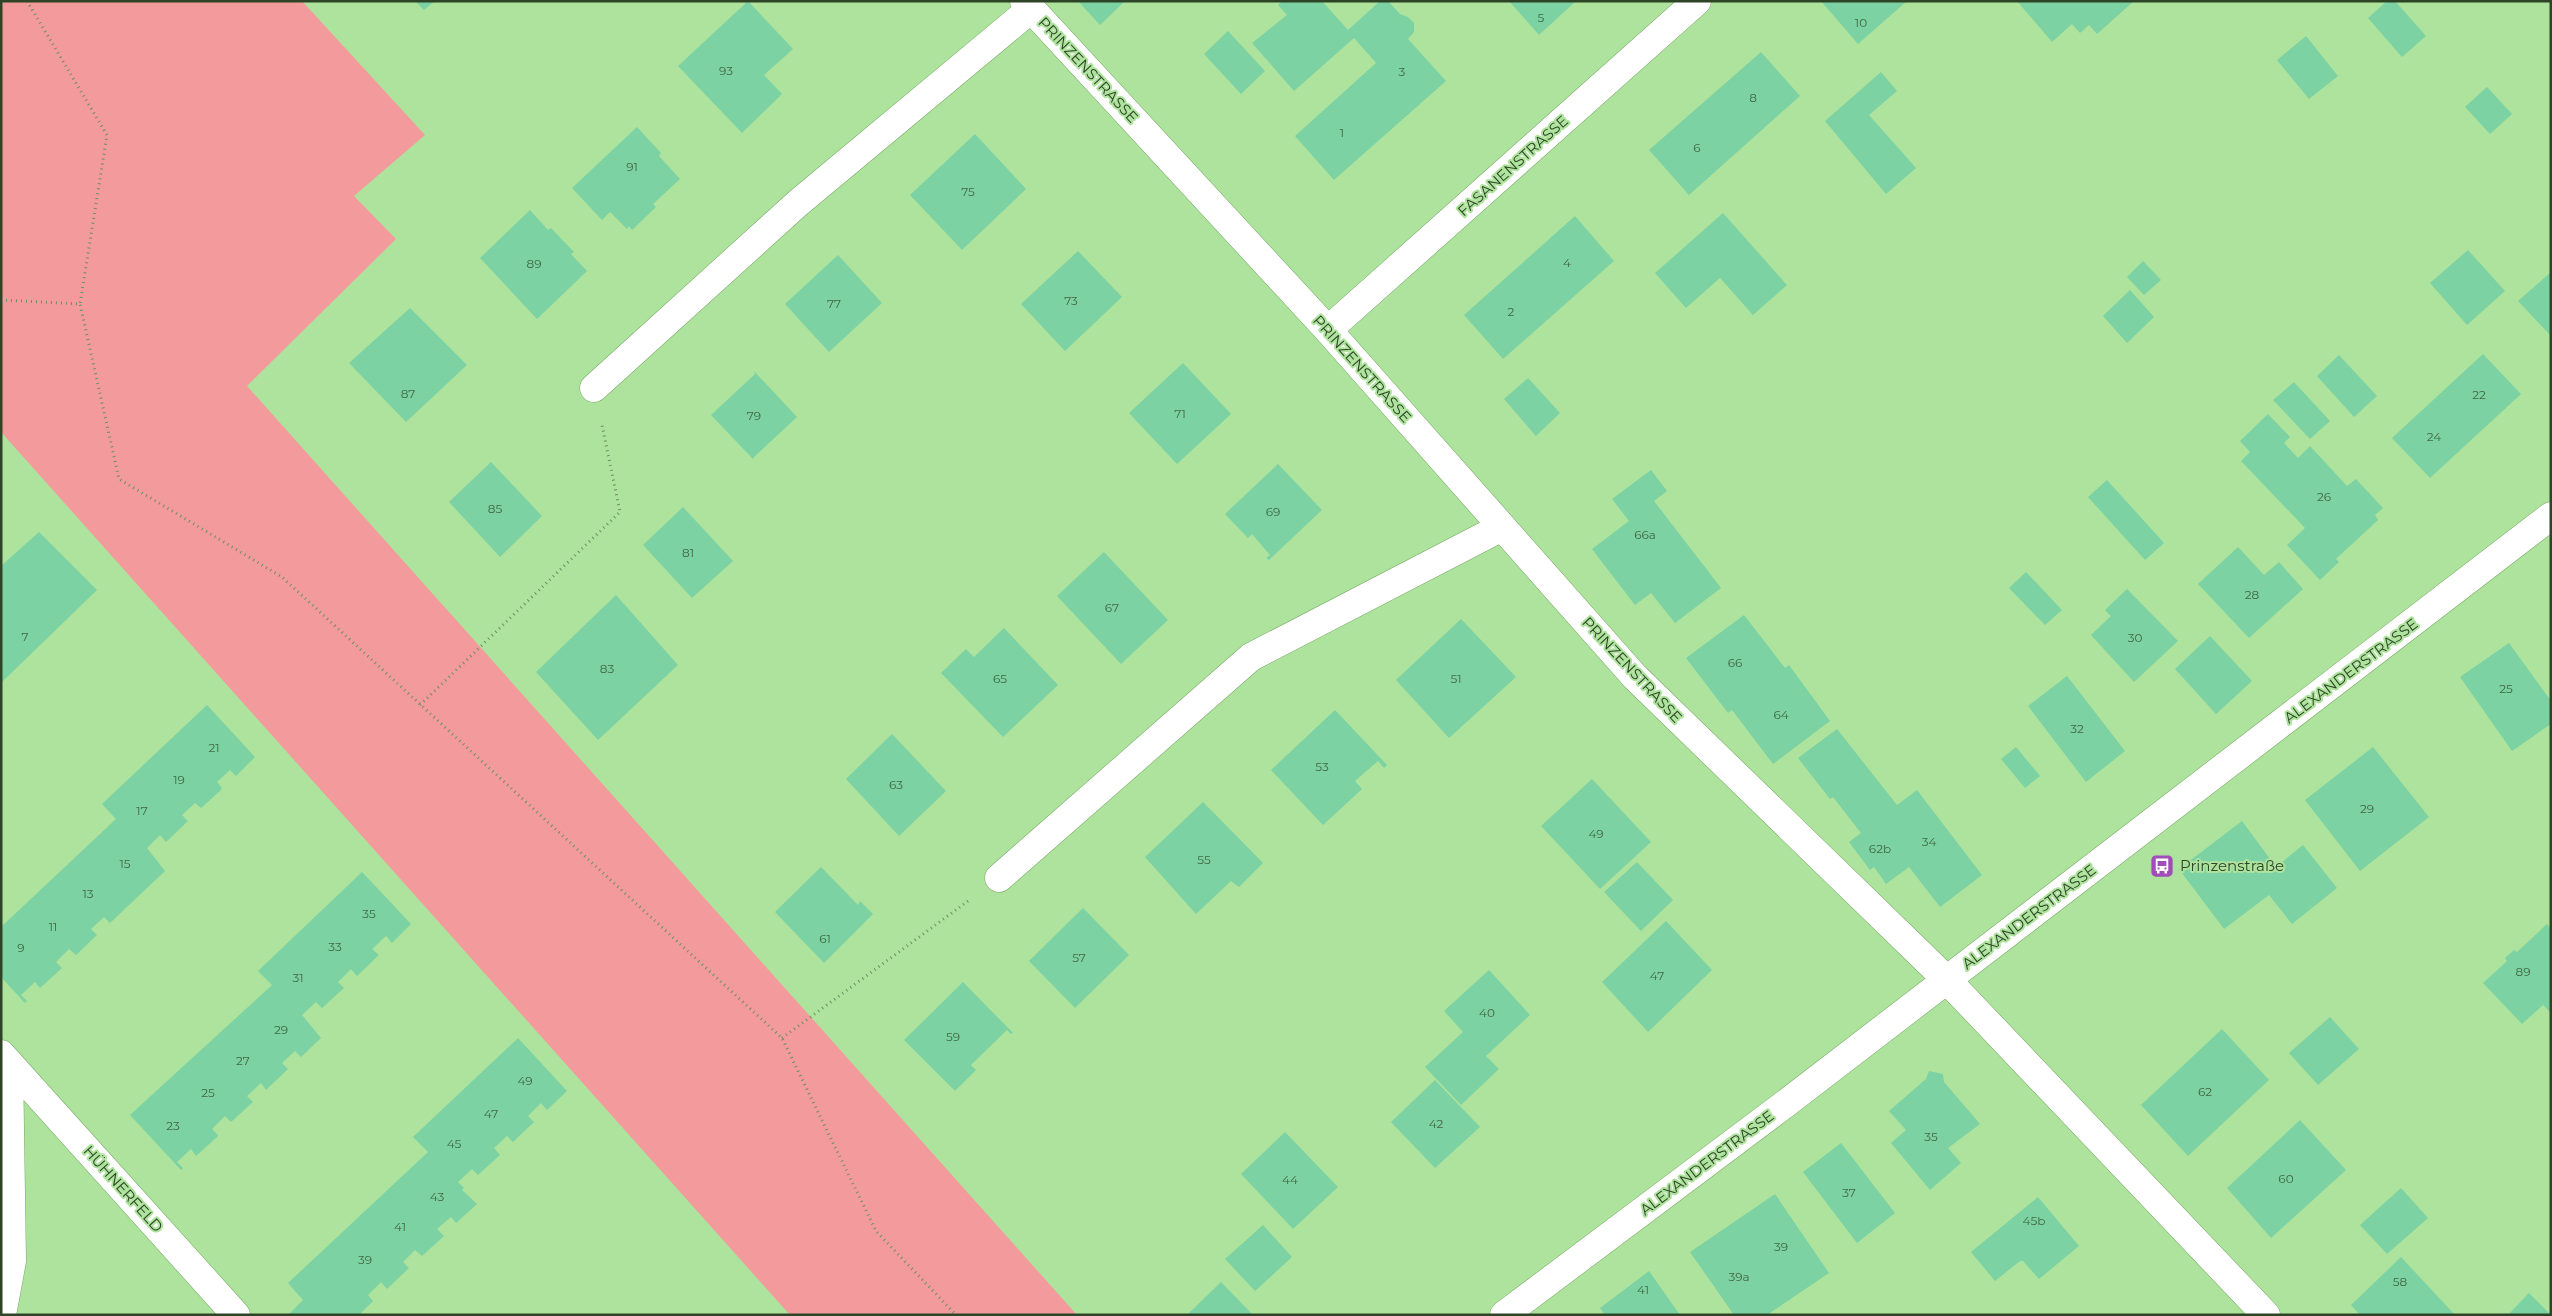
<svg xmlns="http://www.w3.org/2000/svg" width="2552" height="1316" font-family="Montserrat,sans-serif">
	<rect width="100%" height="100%" fill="#aee39d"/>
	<path fill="#f39a9c" d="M1 1H302L425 135 354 196 396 239 247 386 1077 1315H790L1 432Z"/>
	<g fill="#7cd2a2">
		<path d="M415 1H435L424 10Z"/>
		<path d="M748 1 793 49 764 75 782 94 742 133 678 66Z"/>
		<path d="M1078 1H1125L1100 25Z"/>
		<path d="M1282 1H1322L1348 30 1380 1H1388L1400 14 1408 17 1414 23V32L1408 39 1446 81 1334 180 1295 136 1376 63 1354 38 1294 91 1252 43 1287 15 1278 5Z"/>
		<path d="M1509 1H1576L1539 35Z"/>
		<path d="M1821 1H1907L1858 44Z"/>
		<path d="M2017 1H2134L2097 34 2089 25 2080 33 2072 24 2052 42Z"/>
		<path d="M2387 1H2395L2426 36 2402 57 2368 18Z"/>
		<path d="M1228 31 1265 71 1241 94 1204 54Z"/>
		<path d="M2306 36 2338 76 2309 99 2277 60Z"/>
		<path d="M1761 52 1800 96 1689 195 1649 150Z"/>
		<path d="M1881 72 1897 91 1869 115 1916 168 1886 194 1825 121Z"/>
		<path d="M2487 87 2512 114 2490 134 2465 107Z"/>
		<path d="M637 127 661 153 659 156 680 179 653 204 656 207 632 230 629 226 627 229 610 212 602 220 572 188Z"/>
		<path d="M975 134 1026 189 962 250 910 195Z"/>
		<path d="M530 210 548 230 551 228 574 252 571 254 587 271 537 319 480 258Z"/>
		<path d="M1723 213 1787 285 1753 315 1720 278 1686 308 1655 273Z"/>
		<path d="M1575 216 1614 261 1503 359 1464 315Z"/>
		<path d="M2468 250 2505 291 2467 325 2430 283Z"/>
		<path d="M1078 251 1122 297 1065 351 1021 304Z"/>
		<path d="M838 255 882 303 829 352 785 304Z"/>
		<path d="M2143 261 2161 280 2144 295 2127 277Z"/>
		<path d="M2551 272V336L2518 301Z"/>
		<path d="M2130 290 2154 317 2127 343 2103 316Z"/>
		<path d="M410 308 467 365 406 422 349 363Z"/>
		<path d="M2483 354 2521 394 2430 478 2392 438Z"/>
		<path d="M2339 355 2377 396 2354 417 2317 376Z"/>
		<path d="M1183 363 1231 414 1177 464 1129 413Z"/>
		<path d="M754 371 797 417 753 458 754 460 711 415 755 374Z"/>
		<path d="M1528 378 1560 413 1536 436 1504 399Z"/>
		<path d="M2294 382 2330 421 2310 439 2273 400Z"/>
		<path d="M2268 414 2290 437 2284 443 2298 458 2310 446 2347 486 2356 479 2383 508 2375 515 2378 520 2336 559 2339 562 2320 580 2287 545 2305 528 2241 461 2250 452 2240 441Z"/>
		<path d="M491 462 542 516 500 557 449 502Z"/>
		<path d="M1278 464 1322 510 1269 560 1266 558 1270 555 1252 534 1248 538 1225 514Z"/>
		<path d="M1651 470 1667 491 1654 501 1721 588 1675 623 1651 593 1635 605 1592 549 1629 521 1612 499Z"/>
		<path d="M2107 480 2164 543 2145 560 2088 497Z"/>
		<path d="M683 507 733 561 692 598 643 545Z"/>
		<path d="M39 532 97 590 1 683V566Z"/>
		<path d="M2238 547 2264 575 2279 562 2303 589 2249 638 2198 584Z"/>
		<path d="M1104 552 1168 620 1121 664 1057 596Z"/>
		<path d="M2026 572 2062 610 2045 625 2009 588Z"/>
		<path d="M2127 589 2178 641 2134 682 2091 635 2111 616 2105 610Z"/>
		<path d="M616 595 678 665 598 740 536 672Z"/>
		<path d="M1744 615 1785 668 1789 665 1830 721 1773 764 1732 710 1728 713 1686 658Z"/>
		<path d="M1461 619 1516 677 1449 738 1396 680Z"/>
		<path d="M1004 628 1058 685 1003 737 941 673 966 649 974 657Z"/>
		<path d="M2210 636 2252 681 2216 714 2175 669Z"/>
		<path d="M2509 643 2551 701V724L2512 751 2460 677Z"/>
		<path d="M2067 676 2125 751 2086 782 2028 706Z"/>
		<path d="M207 705 255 757 236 776 230 770 217 782 222 788 221 790 201 808 195 803 182 815 188 821 166 842 160 835 147 848 165 871 110 923 104 917 91 929 97 935 76 955 69 949 56 962 62 968 40 988 35 982 21 995 27 1001 25 1003 1 977V927L116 819 102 804Z"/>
		<path d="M1335 710 1387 765 1384 768 1378 761 1355 781 1362 789 1323 825 1271 770Z"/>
		<path d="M1837 729 1897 805 1917 790 1982 875 1940 907 1909 867 1886 884 1874 867 1870 870 1849 842 1861 833 1833 797 1830 799 1798 758Z"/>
		<path d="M892 734 946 791 899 836 846 779Z"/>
		<path d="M2016 747 2040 776 2025 788 2001 759Z"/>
		<path d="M2373 747 2429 817 2360 871 2305 800Z"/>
		<path d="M1592 779 1651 842 1600 889 1541 826Z"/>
		<path d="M1203 802 1263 863 1239 887 1231 881 1196 914 1145 857Z"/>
		<path d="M2242 821 2276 867 2303 845 2337 888 2292 924 2269 895 2224 929 2179 869Z"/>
		<path d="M1637 862 1673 900 1641 931 1604 892Z"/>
		<path d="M821 867 858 905 860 901 873 914 824 963 775 912Z"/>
		<path d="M362 872 411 924 392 943 386 936 372 949 379 955 357 976 351 969 338 982 344 988 322 1008 316 1002 302 1015 321 1038 301 1057 295 1051 282 1063 288 1069 266 1090 261 1083 247 1096 253 1102 231 1122 225 1116 212 1129 218 1135 217 1137 196 1156 191 1149 177 1162 183 1168 181 1170 130 1115 272 985 258 971Z"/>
		<path d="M1083 908 1129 955 1075 1008 1029 961Z"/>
		<path d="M1666 921 1712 970 1648 1032 1602 982Z"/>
		<path d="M2547 924 2551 929V1013L2543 1005 2522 1024 2483 983 2507 961 2505 958 2514 950 2517 952Z"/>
		<path d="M1489 970 1530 1015 1486 1056 1499 1069 1461 1105 1425 1067 1463 1032 1444 1011Z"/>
		<path d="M963 982 1013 1033 1011 1034 1007 1030 971 1065 976 1070 955 1091 904 1040Z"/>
		<path d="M2330 1017 2359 1049 2318 1085 2289 1053Z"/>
		<path d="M2222 1029 2269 1080 2188 1156 2141 1105Z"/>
		<path d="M518 1038 567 1091 547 1110 541 1103 528 1116 534 1122 513 1142 507 1136 494 1148 500 1155 478 1175 472 1169 458 1182 464 1188 462 1190 477 1204 456 1223 451 1217 437 1229 444 1236 422 1256 415 1250 403 1262 409 1268 387 1289 381 1282 368 1295 373 1301 359 1315H288L303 1300 288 1283 428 1152 413 1137Z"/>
		<path d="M1929 1071 1943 1074 1944 1082 1980 1124 1948 1148 1961 1163 1930 1190 1891 1143 1906 1130 1889 1111 1926 1079Z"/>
		<path d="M1435 1080 1480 1127 1435 1168 1391 1122Z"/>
		<path d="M2300 1120 2346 1170 2271 1238 2227 1188Z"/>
		<path d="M1285 1132 1338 1187 1293 1229 1241 1174Z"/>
		<path d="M1841 1143 1895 1213 1857 1243 1803 1172Z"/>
		<path d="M2401 1188 2428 1218 2387 1254 2360 1225Z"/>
		<path d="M1775 1194 1829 1273 1767 1315H1734L1690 1252Z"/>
		<path d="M2038 1197 2079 1246 2039 1279 2023 1261H2020L1995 1281 1971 1252Z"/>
		<path d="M1263 1225 1292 1257 1255 1291 1225 1259Z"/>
		<path d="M2401 1257 2455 1315H2360L2351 1305Z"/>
		<path d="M1649 1271 1680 1315H1605L1600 1308Z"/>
		<path d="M1221 1282 1253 1315H1187Z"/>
		<path d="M2529 1293 2551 1315H2508Z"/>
	</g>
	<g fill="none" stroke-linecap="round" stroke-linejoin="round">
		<g stroke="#76a865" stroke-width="29">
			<g id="minor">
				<path d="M1024 1 1328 330 1635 677 1947 980 2266 1315"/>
				<path d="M1328 330 1697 1"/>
				<path d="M594 388 798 203 1031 9"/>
				<path d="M999 878 1251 657 1502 527"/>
				<path d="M1 1054 236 1315"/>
				<path d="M2 1315 12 1261 9 1063"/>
				<path d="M1504 1315 1785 1104 2551 516"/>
			</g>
		</g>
		<g stroke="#6b9060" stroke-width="3" stroke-dasharray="1 4" stroke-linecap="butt">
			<path d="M27 1 107 135 80 304"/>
			<path d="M1 300 80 304 119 479 282 577 782 1038 876 1231 956 1315"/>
			<path d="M420 705 620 512 602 425"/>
			<path d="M782 1038 968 901"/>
		</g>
		<use href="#minor" stroke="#fff" stroke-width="28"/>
	</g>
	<defs>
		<g id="bus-square" transform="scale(1.25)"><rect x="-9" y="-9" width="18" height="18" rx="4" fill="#a14cb9" stroke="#aee39d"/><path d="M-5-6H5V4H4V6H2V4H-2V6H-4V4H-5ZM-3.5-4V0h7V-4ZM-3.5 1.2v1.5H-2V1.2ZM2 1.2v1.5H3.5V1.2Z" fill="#fff"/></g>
	</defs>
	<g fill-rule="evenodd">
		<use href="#bus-square" x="2162" y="866"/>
	</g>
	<g text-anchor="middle" stroke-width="4" stroke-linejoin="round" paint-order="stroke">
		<g font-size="12" fill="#426846">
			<text x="1541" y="22">5</text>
			<text x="1861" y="27">10</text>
			<text x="726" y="75">93</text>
			<text x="1402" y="76">3</text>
			<text x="1753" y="102">8</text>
			<text x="1342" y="137">1</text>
			<text x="1697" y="152">6</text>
			<text x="632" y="171">91</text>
			<text x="968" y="196">75</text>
			<text x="1567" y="267">4</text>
			<text x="534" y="268">89</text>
			<text x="1071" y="305">73</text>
			<text x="834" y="308">77</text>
			<text x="1511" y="316">2</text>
			<text x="408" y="398">87</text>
			<text x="2479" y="399">22</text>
			<text x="1180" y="418">71</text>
			<text x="754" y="420">79</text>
			<text x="2434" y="441">24</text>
			<text x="2324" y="501">26</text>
			<text x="495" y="513">85</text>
			<text x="1273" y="516">69</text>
			<text x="1645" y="539">66a</text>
			<text x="688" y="557">81</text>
			<text x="2252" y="599">28</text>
			<text x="1112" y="612">67</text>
			<text x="25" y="641">7</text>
			<text x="2135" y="642">30</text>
			<text x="1735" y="667">66</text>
			<text x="607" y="673">83</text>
			<text x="1000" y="683">65</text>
			<text x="1456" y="683">51</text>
			<text x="2506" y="693">25</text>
			<text x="1781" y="719">64</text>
			<text x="2077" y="733">32</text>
			<text x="214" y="752">21</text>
			<text x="1322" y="771">53</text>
			<text x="179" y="784">19</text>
			<text x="896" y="789">63</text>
			<text x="2367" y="813">29</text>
			<text x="142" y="815">17</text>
			<text x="1596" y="838">49</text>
			<text x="1929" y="846">34</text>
			<text x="1880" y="853">62b</text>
			<text x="1204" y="864">55</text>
			<text x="125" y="868">15</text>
			<text x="88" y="898">13</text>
			<text x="369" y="918">35</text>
			<text x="53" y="931">11</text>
			<text x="825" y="943">61</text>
			<text x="335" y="951">33</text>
			<text x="21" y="952">9</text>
			<text x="1079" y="962">57</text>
			<text x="2523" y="976">89</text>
			<text x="1657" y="980">47</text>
			<text x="298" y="982">31</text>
			<text x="1487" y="1017">40</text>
			<text x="281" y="1034">29</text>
			<text x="953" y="1041">59</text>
			<text x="243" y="1065">27</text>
			<text x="525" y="1085">49</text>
			<text x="2205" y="1096">62</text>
			<text x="208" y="1097">25</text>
			<text x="491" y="1118">47</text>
			<text x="1436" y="1128">42</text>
			<text x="173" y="1130">23</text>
			<text x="1931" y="1141">35</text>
			<text x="454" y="1148">45</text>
			<text x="2286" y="1183">60</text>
			<text x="1290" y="1184">44</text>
			<text x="1849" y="1197">37</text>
			<text x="437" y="1201">43</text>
			<text x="2034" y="1225">45b</text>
			<text x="400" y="1231">41</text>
			<text x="1781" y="1251">39</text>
			<text x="365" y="1264">39</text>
			<text x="1739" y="1281">39a</text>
			<text x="2400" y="1286">58</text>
			<text x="1643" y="1294">41</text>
		</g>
		<g font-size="15" fill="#2e4427" stroke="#aee39d">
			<text transform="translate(1088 70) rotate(47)" y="5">PRINZENSTRASSE</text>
			<text transform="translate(1513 166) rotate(-42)" y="5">FASANENSTRASSE</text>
			<text transform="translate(1362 369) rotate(48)" y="5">PRINZENSTRASSE</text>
			<text transform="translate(1632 670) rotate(47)" y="5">PRINZENSTRASSE</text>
			<text transform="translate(2351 671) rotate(-37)" y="5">ALEXANDERSTRASSE</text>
			<text transform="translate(2029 917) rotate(-37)" y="5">ALEXANDERSTRASSE</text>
			<text transform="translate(1707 1163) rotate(-37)" y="5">ALEXANDERSTRASSE</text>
			<text transform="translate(123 1189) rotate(48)" y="5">HÜHNERFELD</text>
		</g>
		<g font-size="15" fill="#2e4427" stroke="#aee39d" text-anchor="start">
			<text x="2180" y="871">Prinzenstraße</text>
		</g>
	</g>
	<rect width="2552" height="1316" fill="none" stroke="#2e4427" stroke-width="5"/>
</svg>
